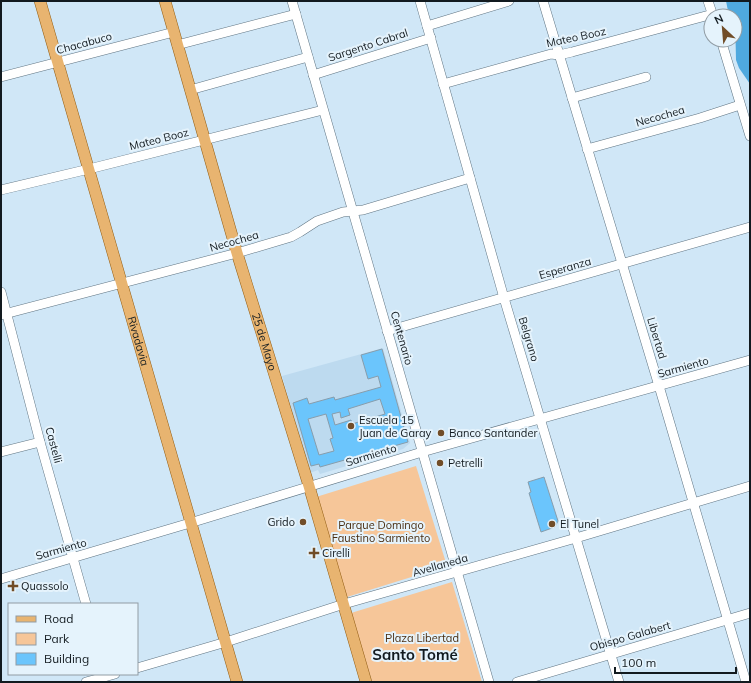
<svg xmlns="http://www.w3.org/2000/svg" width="751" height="683" font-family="Mulish,sans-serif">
	<rect width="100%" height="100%" fill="#d0e7f7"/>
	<path fill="#bddaef" d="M383 348 410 443 403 449 320 474 318 470 310 473 282 376Z"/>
	<g fill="#f6c699">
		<path d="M416 466 447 566 347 597 316 497Z"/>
		<path d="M452 582 482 682H372L351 613Z"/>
	</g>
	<path fill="#4fa9df" d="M726 1H750V84L739 68 736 60 735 16H729Z"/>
	<g fill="#6bc5fc" stroke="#879dac" fill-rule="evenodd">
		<path d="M382 349 408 442 320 467 319 464 311 466 293 403 307 398 309 404 334 397 335 400 381 387 378 376 368 379 361 355ZM380 399 385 414 352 424 351 420 335 425 332 414 340 412 341 418 350 415 348 409ZM326 414 333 438 330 439 334 451 319 455 308 419Z"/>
		<path d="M544 477 558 521 555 527 541 532 529 493 531 492 528 482Z"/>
	</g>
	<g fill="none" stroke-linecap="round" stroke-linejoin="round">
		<g stroke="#607583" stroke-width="10">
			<g id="minor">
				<path d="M292 1 489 682"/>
				<path d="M420 1 504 298 619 682"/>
				<path d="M543 1 659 386 746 682"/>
				<path d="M708 1 713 16"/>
				<path d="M427 26 509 1"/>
				<path d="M721 40 750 136"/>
				<path d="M177 45 296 14"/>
				<path d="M313 75 431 38"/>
				<path d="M1 77 174 32"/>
				<path d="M443 84 551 54 559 55 572 52 713 14"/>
				<path d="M190 90 308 57"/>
				<path d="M572 98 646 77"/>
				<path d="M587 149 700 118 740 105"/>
				<path d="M1 190 89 169 323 110"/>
				<path d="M1 292 40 442 86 604"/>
				<path d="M1 315 237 253 291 237 300 232 317 221 343 212 363 210 470 178"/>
				<path d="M387 331 750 227"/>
				<path d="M1 452 40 442"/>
				<path d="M1 579 190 523 422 452 750 360"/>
				<path d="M137 668 226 642 344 604 576 538 750 486"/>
				<path d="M86 682 115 674"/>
				<path d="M517 682 750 613"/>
			</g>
		</g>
		<g stroke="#935e15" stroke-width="12">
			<g id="major">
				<path id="s1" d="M40 1 237 682"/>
				<path id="s2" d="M165 1 237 253 309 486 366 682"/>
			</g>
		</g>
		<use href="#minor" stroke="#fff" stroke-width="9"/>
		<use href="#major" stroke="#e8b470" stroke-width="11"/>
	</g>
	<g fill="#714d28" stroke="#e5f3fc" stroke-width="1.5">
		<circle cx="351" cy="426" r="4"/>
		<circle cx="441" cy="433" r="4"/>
		<circle cx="440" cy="463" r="4"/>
		<circle cx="303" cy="522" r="4"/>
		<circle cx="552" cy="524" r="4"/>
		<path d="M312 547h4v4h4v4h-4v4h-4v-4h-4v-4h4z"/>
		<path d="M11 580h4v4h4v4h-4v4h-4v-4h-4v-4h4z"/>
	</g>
	<g text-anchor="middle" stroke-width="4" stroke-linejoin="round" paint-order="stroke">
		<g font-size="11" fill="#121a1f" stroke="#e5f3fc">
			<text transform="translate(576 37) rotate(-12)" y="4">Mateo Booz</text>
			<text transform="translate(84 43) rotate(-15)" y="4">Chacabuco</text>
			<text transform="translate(368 45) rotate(-18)" y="4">Sargento Cabral</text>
			<text transform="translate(660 116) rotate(-16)" y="4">Necochea</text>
			<text transform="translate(159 139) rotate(-14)" y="4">Mateo Booz</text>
			<text transform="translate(234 241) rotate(-16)" y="4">Necochea</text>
			<text transform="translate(565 268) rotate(-16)" y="4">Esperanza</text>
			<text transform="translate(402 338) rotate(74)" y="4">Centenario</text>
			<text transform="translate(657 338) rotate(73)" y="4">Libertad</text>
			<text transform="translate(529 339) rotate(73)" y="4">Belgrano</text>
			<text dy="4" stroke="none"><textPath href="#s1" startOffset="354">Rivadavia</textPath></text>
			<text dy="4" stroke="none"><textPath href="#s2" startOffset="355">25 de Mayo</textPath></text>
			<text transform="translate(683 367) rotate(-16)" y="4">Sarmiento</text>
			<text transform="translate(54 445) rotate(75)" y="4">Castelli</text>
			<text transform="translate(371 455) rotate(-17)" y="4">Sarmiento</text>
			<text transform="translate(61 549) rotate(-16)" y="4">Sarmiento</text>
			<text transform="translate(440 565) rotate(-16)" y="4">Avellaneda</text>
			<text transform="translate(630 636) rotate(-16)" y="4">Obispo Galabert</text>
		</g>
		<g font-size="11" fill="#121a1f" stroke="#e5f3fc" text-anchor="start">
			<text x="359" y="424">Escuela 15<tspan x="359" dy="13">Juan de Garay</tspan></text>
			<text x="449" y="437">Banco Santander</text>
			<text x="448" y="467">Petrelli</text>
			<text x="295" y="526" text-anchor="end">Grido</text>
			<text x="560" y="528">El Tunel</text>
			<text x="322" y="557">Cirelli</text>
			<text x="21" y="590">Quassolo</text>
		</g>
		<g font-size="11" fill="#492d10" stroke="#e5f3fc">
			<text x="381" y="529">Parque Domingo<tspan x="381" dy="13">Faustino Sarmiento</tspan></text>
			<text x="422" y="642">Plaza Libertad</text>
		</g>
		<g font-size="15" font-weight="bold" fill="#121a1f" stroke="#e5f3fc">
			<text x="415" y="660">Santo Tomé</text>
		</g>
	</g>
	<rect width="751" height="683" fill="none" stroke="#121a1f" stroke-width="4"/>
	<rect x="8" y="603" width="130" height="72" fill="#e5f3fc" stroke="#919ca4"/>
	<rect x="16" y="616" width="20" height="6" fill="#e8b470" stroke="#919ca4"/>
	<text x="44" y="623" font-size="12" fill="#121a1f">Road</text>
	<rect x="16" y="633" width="20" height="12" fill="#f6c699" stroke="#919ca4"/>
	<text x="44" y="643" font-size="12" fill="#121a1f">Park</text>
	<rect x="16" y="653" width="20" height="12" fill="#6bc5fc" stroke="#919ca4"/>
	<text x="44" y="663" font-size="12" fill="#121a1f">Building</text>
	<g transform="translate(723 28) rotate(334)"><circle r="19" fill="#e5f3fc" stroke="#919ca4"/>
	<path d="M0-3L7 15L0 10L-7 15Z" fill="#714d28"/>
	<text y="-6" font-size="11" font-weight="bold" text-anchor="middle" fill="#121a1f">N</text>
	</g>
	<path d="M615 667v6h121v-6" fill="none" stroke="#121a1f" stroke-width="2"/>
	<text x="621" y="667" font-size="12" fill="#121a1f" stroke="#e5f3fc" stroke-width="3" paint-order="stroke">100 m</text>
</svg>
